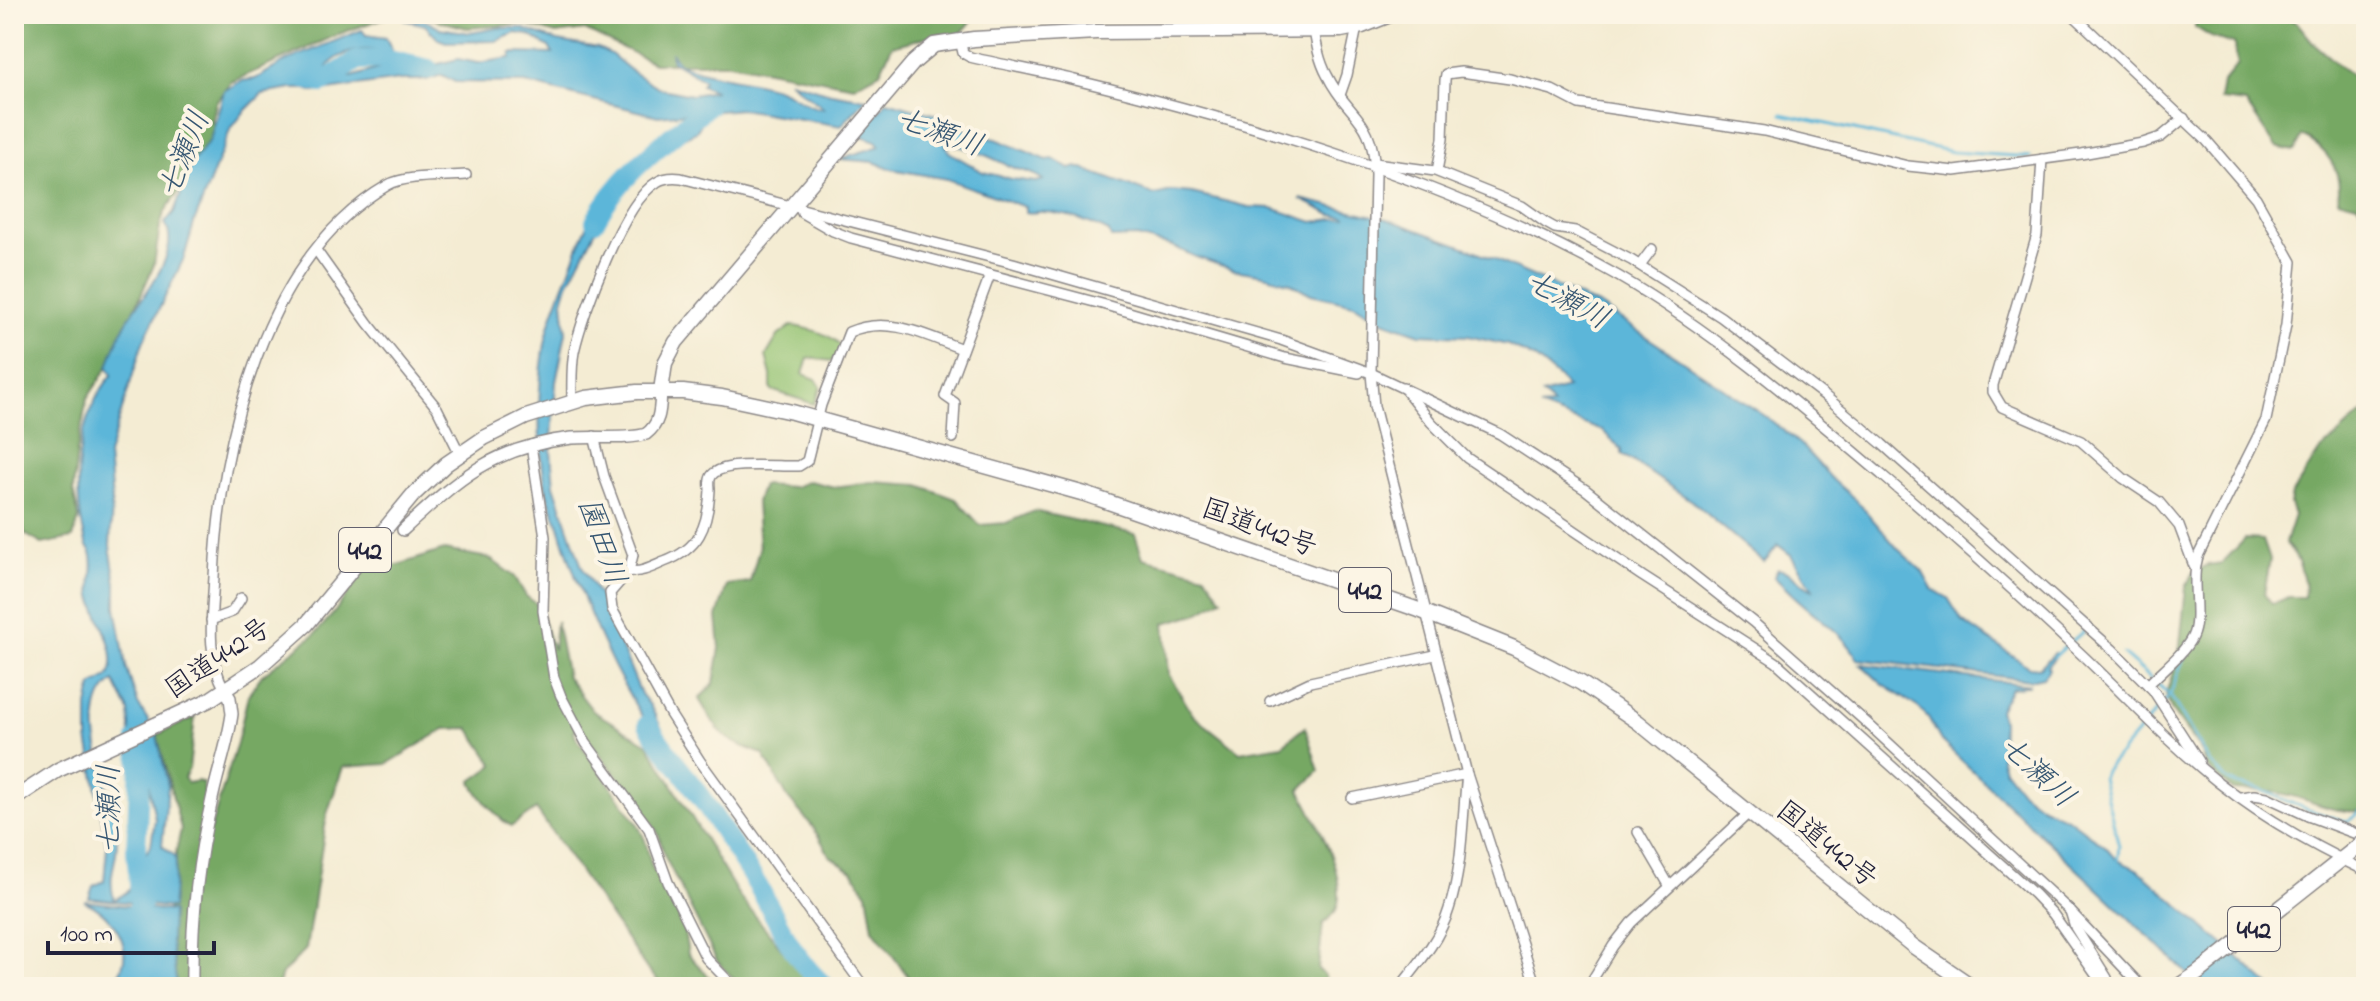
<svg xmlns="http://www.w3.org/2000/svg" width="2380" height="1001" font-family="'Indie Flower','Klee One',sans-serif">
	<rect width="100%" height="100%" fill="#fcf5e5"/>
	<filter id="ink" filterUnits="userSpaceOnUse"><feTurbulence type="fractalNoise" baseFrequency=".0125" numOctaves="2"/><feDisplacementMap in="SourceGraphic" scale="16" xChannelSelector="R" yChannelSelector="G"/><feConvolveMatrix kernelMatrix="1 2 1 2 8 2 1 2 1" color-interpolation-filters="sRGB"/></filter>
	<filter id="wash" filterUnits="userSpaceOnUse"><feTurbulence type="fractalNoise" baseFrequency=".006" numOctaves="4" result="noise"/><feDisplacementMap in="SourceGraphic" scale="32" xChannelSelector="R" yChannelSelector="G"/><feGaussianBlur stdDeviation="1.8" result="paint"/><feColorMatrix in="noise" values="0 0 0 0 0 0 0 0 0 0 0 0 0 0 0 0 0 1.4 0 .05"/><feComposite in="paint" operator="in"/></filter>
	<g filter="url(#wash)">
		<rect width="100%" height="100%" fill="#f4ecd3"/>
		<path fill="#93c271" stroke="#5a7256" stroke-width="2" d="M791 326C805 327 832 334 841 346L839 353 832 361 808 358 803 374 816 379 821 387 814 404 771 390V375L766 356 778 336Z"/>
		<g fill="#76a863" stroke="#4c654f" stroke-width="2">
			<path d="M14 14H395L339 34 231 82 216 102 212 122 216 127V138L164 213 160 226 154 265 113 359 87 399 77 451 73 491 79 518 73 538 42 544 25 534 17 506H14Z"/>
			<path d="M413 14H974L972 21 957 38 938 34 892 46 880 72 854 86 729 63H654L585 30 556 34 522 24 467 28Z"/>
			<path d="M2196 14H2284L2299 25 2316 46 2366 88V217L2357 204 2338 199C2343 171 2327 148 2302 136L2295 151 2276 147 2246 103 2220 100 2223 82 2238 64 2234 44 2211 37 2195 27Z"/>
			<path d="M2366 410V810C2335 816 2313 800 2284 794 2267 790 2249 791 2232 790L2207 768 2202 752 2172 711 2166 694 2179 653 2186 587 2193 572 2208 565 2222 563 2245 539 2263 540 2270 560 2264 594 2272 604 2289 597H2304C2307 580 2298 555 2285 543L2294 515 2290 504 2292 494 2319 452Z"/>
			<path d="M809 481 834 487 872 482 919 485 956 499 980 525 1006 523 1034 511 1135 534 1143 558 1205 574 1222 599 1196 614 1165 623 1169 675 1193 715 1240 752 1282 745 1305 727 1319 771 1300 790C1315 819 1345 871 1338 904 1336 914 1330 918 1323 924L1318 969 1325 976 1327 987H916L873 929 867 893 852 871 830 856 813 827 788 798 763 754C723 741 720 735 699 699L714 683 720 648 717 617 727 585 750 582 759 549 756 502 762 485 793 487Z"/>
			<path d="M444 550 489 558 515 577 526 596 538 605 553 650 556 621 567 677 593 711 648 744 739 896 791 960 810 987H741L717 961 665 857 658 833 645 812 589 740 575 729 573 730 577 739 637 823 645 840 652 867 683 924 688 954 718 987H664L647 969 536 809 512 826C501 822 475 793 472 781L494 765 469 728 445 729 387 764 343 767 327 814 306 949 282 974 278 987H171L167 898 176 864V852L181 829 157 735 195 717 189 769 184 778 188 783 198 781 203 783 210 830 237 743 248 695 262 675 315 634 333 614 363 572 375 565H398Z"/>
		</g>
		<g fill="#5bb6d9" stroke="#3e6c8a" stroke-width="2" fill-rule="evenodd">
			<path d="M404 20H424L440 28 470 33 498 28H521L558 41 598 48 611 54 634 73 661 89 692 95 714 91 701 85 704 80 672 61 671 52C673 55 675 59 678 62 693 74 757 81 779 89 795 95 810 109 823 108 813 98 799 92 790 81L831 93 866 99 841 126 741 109 708 112 696 132 665 146 640 168 598 226 568 284 563 301 566 332 556 382 551 451 554 485 582 567 602 600 641 694 650 705 682 770 704 801C634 721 588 624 558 523 554 512 548 501 546 489 538 444 537 395 544 350 548 322 560 295 570 269 578 249 585 226 597 208 603 200 611 201 617 195 632 182 633 157 652 146 670 136 693 135 698 112L658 116 525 83 455 82 442 75 426 80H399L314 92 306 89H292L262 94 244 112 230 130 194 223 184 258 143 342 108 455 112 502 110 546 116 583V607L126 666 138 704 157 735 168 786 162 846 175 856 176 864 172 908 89 898 93 886 104 881 107 847 88 739V706L92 686 108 677C122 653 97 620 92 596 89 583 96 565 91 553 90 550 86 547 86 543 72 487 74 420 112 375L108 367C112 353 118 339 125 325 139 298 183 255 165 223L174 212 193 161 210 140 224 91 241 81 255 79 288 60 362 30 366 35 386 38 392 50 387 54C368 45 340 51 327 67L335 76 352 77 390 65 412 62 438 64 458 59 478 63 511 58V53L553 54 549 47 529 35 516 33 496 41 446 42 438 39 425 25ZM114 681 129 711 131 742 139 764 146 772 155 819 151 845 146 853 134 861 129 870C137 889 128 892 114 900 107 870 117 867 117 840 117 797 71 711 114 681Z"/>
			<path d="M887 101 937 115 978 136 996 139 1047 160 1053 159 1070 169 1077 167 1155 195 1172 191 1192 193 1249 207 1272 208 1313 222 1347 217 1332 215 1300 199 1387 219 1478 252 1600 306 1768 418 1801 445 1833 480 1857 501 1898 549 1922 571 1932 589 1948 598 1962 621 2029 667 2039 668 2055 653 2057 655 2047 666 2049 669 2043 677 2029 680 1858 659C1844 634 1823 622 1803 604 1793 596 1784 586 1774 577L1778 569C1792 571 1800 584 1813 589L1791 555 1778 545 1764 562 1693 502 1622 454V450L1603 431 1539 407 1553 406 1548 399 1542 395 1567 388 1559 378 1536 359 1508 345 1468 336 1420 334 1383 321 1354 304 1311 294 1291 283 1264 275 1235 270 1196 257 1172 246 1137 237 1111 238 1109 232C1089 222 1067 213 1044 212 1036 211 1034 214 1025 212V207L947 179 891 169 874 162 839 159 880 146 876 141 859 135ZM945 144C967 146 988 156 1007 165 1019 171 1032 171 1043 180L1036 182 1011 179 983 172 949 152Z"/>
			<path d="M1861 664 2030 685 2011 688 1999 710 2002 722 2001 760 2004 769 2022 792 2042 807 2069 819 2106 847 2117 860 2139 870 2271 987H2202L1941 741 1928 717 1919 708 1882 684Z"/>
			<path d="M84 901 172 911 171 942 177 987H111C113 980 118 976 121 970 133 941 109 912 84 901Z"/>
		</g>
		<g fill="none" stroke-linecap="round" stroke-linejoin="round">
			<g stroke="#5bb6d9" stroke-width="3">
				<path d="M1782 114 1953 152 2030 157"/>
				<path d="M2123 654 2170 695 2211 764 2226 779 2235 784 2261 790 2306 809 2344 821H2348L2366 808"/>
				<path d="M2054 657 2087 628"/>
				<path d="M2117 863 2119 846 2102 778 2105 771 2170 695 2186 652"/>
			</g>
			<g stroke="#5bb6d9" stroke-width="20">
				<path d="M309 80 322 83 358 60 384 59 429 69"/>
				<path d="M595 221C620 173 669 139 709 105"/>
				<path d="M648 724C666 754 690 779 708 808 725 834 742 860 758 886 779 922 793 960 826 987"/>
				<path d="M137 987 135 974 139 943 131 919 141 905 136 850 140 764 137 740"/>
			</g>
		</g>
	</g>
	<g filter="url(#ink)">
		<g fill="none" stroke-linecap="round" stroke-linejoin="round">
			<g stroke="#8b8787" stroke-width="12">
				<g id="minor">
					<path d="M1311 14C1315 34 1317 57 1327 75 1349 120 1374 115 1375 175L1371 373 1374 406 1467 774 1536 987"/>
					<path d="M2072 14 2207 141 2256 198 2292 262 2286 325 2266 420 2199 554C2189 579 2202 617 2192 637 2183 655 2162 670 2148 685"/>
					<path d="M960 40 963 53 970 57C1004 65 1040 71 1075 80 1257 124 1454 183 1618 276 1713 331 1798 404 1882 475 1949 532 2015 591 2079 652 2125 695 2168 742 2218 782 2262 817 2315 847 2366 871"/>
					<path d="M1340 95 1347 75 1357 27"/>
					<path d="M2042 159 2037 235 1993 385V392L2002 407 2081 441 2123 478 2159 502 2179 526 2194 566"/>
					<path d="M1375 163 1435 171 1522 206 1546 223 1555 228 1575 231 1631 260 1721 317 1825 396 1882 444 2112 649 2153 690 2199 761"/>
					<path d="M1437 171 1443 139 1445 80 1446 74 1461 72 1510 79 1552 90 1579 104 1764 131 1908 166 1955 171 2081 154 2143 143 2161 137 2184 118"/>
					<path d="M802 213 833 231 851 238 1102 304 1285 358 1359 373"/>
					<path d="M316 250 368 323 437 408 460 454"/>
					<path d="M1640 265 1652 249"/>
					<path d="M1403 387 1431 422 1467 458 1642 576 1776 662 2034 894 2053 914 2096 975 2105 982 2107 978 2075 927 2070 911"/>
					<path d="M572 402C572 385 571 368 574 352 583 312 623 202 657 182 665 177 673 177 681 178L1013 263 1281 340 1371 373 1500 434 1586 490 1753 622 1867 723 2070 911 2142 987"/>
					<path d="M594 436 604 476 633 555 629 571 610 593 612 609 670 714 700 761 864 987"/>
					<path d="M953 438 955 403 945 396 990 275"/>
					<path d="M531 445 545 537 543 611 554 678 561 696 586 743 649 829 668 882 706 958 734 987"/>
					<path d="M629 571C642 573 652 567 664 562 699 549 708 527 710 490 710 484 708 478 714 473 730 461 779 467 799 466L807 461 821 405 849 332C888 315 925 335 962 349"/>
					<path d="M211 620 232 612 241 598"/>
					<path d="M225 690C205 654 212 616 214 577 220 444 263 257 388 185 406 175 445 177 466 175"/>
					<path d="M1270 701 1310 682 1435 655"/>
					<path d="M2241 797 2254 795 2267 797 2308 816 2354 833"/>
					<path d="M1352 798 1467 774C1462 818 1463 867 1449 909 1440 939 1419 963 1400 987"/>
					<path d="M1638 832 1669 885"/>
					<path d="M1588 987 1613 946 1631 923 1750 812"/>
				</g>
			</g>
			<g stroke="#8b8787" stroke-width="14">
				<g id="tertiary">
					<path d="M403 530C459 478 493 447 572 438 593 436 629 440 646 434 661 423 660 408 661 391"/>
					<path d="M192 987C191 925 197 864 211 804 217 773 228 744 232 714L230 698 225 690"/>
				</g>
			</g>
			<g stroke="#8b8787" stroke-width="17">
				<g id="trunk">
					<path d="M661 391 665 363 676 342 913 63 934 45 974 39 1096 32 1341 30 1362 26 1392 14"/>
					<path d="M14 799 58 770 209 700 260 666 306 625 413 495 446 464 484 438 526 417 586 398 637 392H683L722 397 792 412 1085 494 1419 610 1514 648 1581 683 1638 722 1913 946 1973 987"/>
					<path d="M2177 987 2198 973 2366 840"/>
				</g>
			</g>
			<use href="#minor" stroke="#fff" stroke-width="9"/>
			<use href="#tertiary" stroke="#fff" stroke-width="11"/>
			<use href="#trunk" stroke="#fff" stroke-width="14"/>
		</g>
	</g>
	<g text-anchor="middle" stroke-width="8" stroke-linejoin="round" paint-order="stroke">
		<g fill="#fcf5e5" stroke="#63616e" stroke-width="2">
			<rect x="339" y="528" width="52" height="44" rx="6"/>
			<rect x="1339" y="568" width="52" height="44" rx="6"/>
			<rect x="2228" y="907" width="52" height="44" rx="6"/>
		</g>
		<g font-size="26" font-weight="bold" fill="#22223b">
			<text x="365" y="559">442</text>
			<text x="1365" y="599">442</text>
			<text x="2254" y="938">442</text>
		</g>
		<g font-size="28" fill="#22223b" stroke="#fcf5e5">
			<text transform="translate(1260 526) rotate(20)" y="10">国道442号</text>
			<text transform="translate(217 657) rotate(-34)" y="10">国道442号</text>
			<text transform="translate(1828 843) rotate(39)" y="10">国道442号</text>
		</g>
		<g font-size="30" font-style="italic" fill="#365672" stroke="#fcf5e5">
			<text transform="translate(940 131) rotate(20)" y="10">七瀬川</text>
			<text transform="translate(183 154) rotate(-68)" y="10">七瀬川</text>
			<text transform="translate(1568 299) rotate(29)" y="10">七瀬川</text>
			<text transform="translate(603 541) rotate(71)" y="10">園田川</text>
			<text transform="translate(2038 771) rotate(43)" y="10">七瀬川</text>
			<text transform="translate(108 809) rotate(-90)" y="10">七瀬川</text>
		</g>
	</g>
	<rect width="2380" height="1001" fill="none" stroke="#fcf5e5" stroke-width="48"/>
	<path d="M48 941v12h166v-12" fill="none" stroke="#22223b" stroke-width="4"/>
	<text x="60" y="941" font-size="24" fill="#22223b" stroke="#fcf5e5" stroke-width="6" paint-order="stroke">100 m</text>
</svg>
